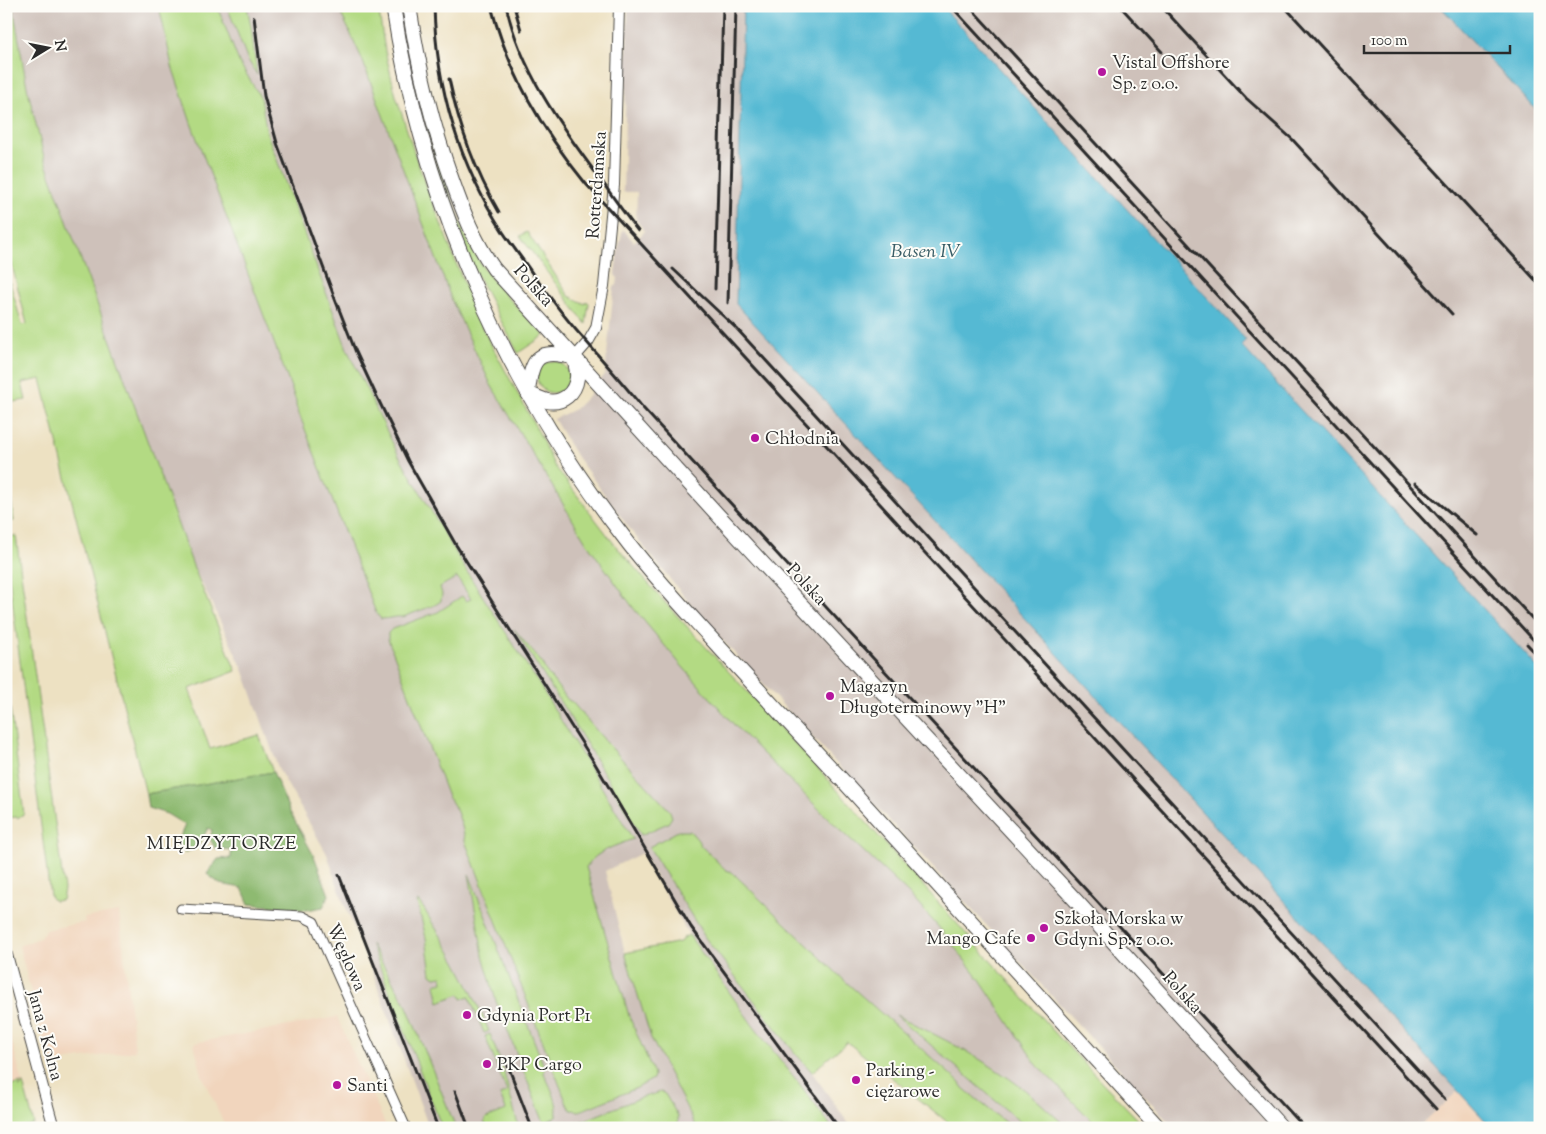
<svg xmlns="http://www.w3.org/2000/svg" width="1546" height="1134" font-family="'Sorts Mill Goudy',serif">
	<rect width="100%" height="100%" fill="#fdfcf7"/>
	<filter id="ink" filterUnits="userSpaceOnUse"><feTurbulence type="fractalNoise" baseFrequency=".02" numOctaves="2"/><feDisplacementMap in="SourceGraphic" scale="10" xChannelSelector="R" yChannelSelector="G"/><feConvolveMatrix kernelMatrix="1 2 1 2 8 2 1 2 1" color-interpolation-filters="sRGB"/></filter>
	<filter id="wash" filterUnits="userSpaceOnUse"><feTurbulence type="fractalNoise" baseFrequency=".0096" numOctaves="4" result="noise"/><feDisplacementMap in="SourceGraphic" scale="20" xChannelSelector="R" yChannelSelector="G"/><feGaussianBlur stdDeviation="1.12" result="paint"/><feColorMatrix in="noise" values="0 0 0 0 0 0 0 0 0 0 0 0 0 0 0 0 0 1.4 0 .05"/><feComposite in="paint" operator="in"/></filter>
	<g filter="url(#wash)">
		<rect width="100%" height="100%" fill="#ede1c2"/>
		<g fill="#f1d5bd">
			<path d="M119 912 135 1051 69 1060 50 1064 19 946 40 938 45 930 85 922 84 918Z"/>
			<path d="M337 1017 387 1128H226L202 1075 194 1043Z"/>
			<path d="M6 1020 34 1124 6 1128Z"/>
			<path d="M1458 1091 1492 1128H1417Z"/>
		</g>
		<g fill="#cec1ba">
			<path d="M13 6H367L418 164 478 320 539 433 554 465 615 545 669 607 813 763 1141 1128H961L847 1040 811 1071 852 1128H832L798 1082 754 1027 689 935 642 853 605 871 625 953 651 1038 697 1128H429L372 971 343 901 327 854 279 770 243 669 192 563 45 161 27 87Z"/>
			<path d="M628 6H743L736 304 1458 1091 1417 1128H1174L700 616 632 532 577 457 554 419 575 409 587 397 605 374 614 287 617 285 618 278 615 275 618 250 623 229 634 242 645 231 636 220 637 192H623Z"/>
			<path d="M942 6H1440L1540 114V670L1241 345 1246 340Z"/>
		</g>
		<g fill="#b3da83" stroke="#6f8257">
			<path d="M6 6H13L27 87 45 161 192 563 236 671 189 689 210 749 259 735 273 772 146 794 41 379 22 383 26 400 6 403V269L22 325 27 324 6 242Z"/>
			<path d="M159 6H217L239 62 261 98 267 133 347 349 398 454 467 572 539 684 633 839C616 846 597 850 586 867L629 1016 654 1074 653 1079 637 1088 580 1111 571 1110 567 1104 465 841C464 829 456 805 448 797L388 639V633L392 629 438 612 462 596 466 601 471 599 457 577 440 587 442 594 441 601 435 605 403 617C395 616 389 619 381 619L376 613 296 406V401L191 123 172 66Z"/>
			<path d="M227 6H247L251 26 257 75 247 58Z"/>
			<path d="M337 6H378L385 51 396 96 418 164 478 320 539 433 554 465 615 545 669 607 813 763 1058 1036 1146 1128H1099L1037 1065 981 981 942 931 908 893 830 820 737 728 681 665 634 609 586 542 491 385 452 301 362 59 348 28Z"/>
			<path d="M400 6H403C406 30 409 54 415 78 422 107 432 137 441 166 451 197 460 229 477 258 495 287 521 311 545 335L518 353 470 262 437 168 413 79Z"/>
			<path d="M527 232 569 296 585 304 587 301 589 303 586 324 520 236Z"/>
			<circle cx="553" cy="377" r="16"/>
			<path d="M6 462 14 521 6 523Z"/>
			<path d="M11 536H16L64 889 62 900 54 901 50 896 6 552V538Z"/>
			<path d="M514 629 543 664 545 670 568 700 572 702 608 744 670 811 672 817 668 823 641 835 580 733Z"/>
			<path d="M6 677 24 814 17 818V817L6 818Z"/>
			<path d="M678 831H690L698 840 700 845 726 870 732 872 846 982 959 1082 963 1088 1012 1128H955L847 1042 812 1072 795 1053 706 939 649 847Z"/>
			<path d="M469 874 545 1069 544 1073C550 1087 560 1103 556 1117L544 1123 496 1001 483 955Z"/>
			<path d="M418 901C425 908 429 919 435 927 457 960 474 995 489 1031L484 1033 469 996 462 999 460 994 439 1002 435 984 443 982 442 976 435 977 431 974 426 938 417 902Z"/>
			<path d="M689 935 754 1027 798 1082 832 1128H697L651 1038 625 953 680 942 683 938Z"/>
			<path d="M371 944 406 1004 456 1128H442Z"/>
			<path d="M896 1015C940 1037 985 1059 1025 1090 1040 1102 1053 1115 1068 1128H1027Z"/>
			<path d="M490 1034 503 1069 519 1128H488L484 1122 486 1118 506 1110 500 1095 507 1092 485 1036Z"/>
			<path d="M21 1083 19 1087H21L23 1083 34 1124 21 1128H6V1091L12 1089 11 1086Z"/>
			<path d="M661 1092 665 1094 678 1116V1122L681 1128H565L640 1098Z"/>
		</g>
		<path fill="#8eba71" stroke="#5c724e" d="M273 772 290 812 314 856 329 895 323 907 307 910 249 904 242 888 220 884 207 874 218 859 231 858V850L215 848 210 839 212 830 208 828 198 847 184 853 178 841 185 825 167 814 148 808 146 794Z"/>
		<g fill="#54b9d3" stroke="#40727f">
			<path d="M743 6H942L1246 340 1241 345 1540 670V1127L1492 1128 736 304Z"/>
			<path d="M1440 6H1540V114Z"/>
		</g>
	</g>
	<g filter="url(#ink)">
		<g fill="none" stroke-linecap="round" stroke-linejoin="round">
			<g stroke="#484642" stroke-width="11">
				<path id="minor" d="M181 909 302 916 314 922 406 1128"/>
			</g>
			<g stroke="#484642" stroke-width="12">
				<g id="tertiary">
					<path d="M574 358 588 342 596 328 604 286 614 185 619 6"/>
					<path d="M6 951 54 1128"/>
				</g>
			</g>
			<g stroke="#484642" stroke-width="16">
				<g id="trunk">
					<path d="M393 6C423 199 504 382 623 536 649 571 679 603 709 636 754 685 800 735 846 784 951 898 1055 1013 1159 1128"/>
					<path d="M409 6C418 65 432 124 452 180 463 211 474 241 494 269L717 514 1080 905 1282 1128"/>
					<path d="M528 393C534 396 540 399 547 401 563 404 575 393 577 378 578 371 575 364 574 358"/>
					<path d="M528 393C531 358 538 347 574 358"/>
				</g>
			</g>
			<use href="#minor" stroke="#fff" stroke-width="9"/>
			<use href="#tertiary" stroke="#fff" stroke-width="10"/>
			<use href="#trunk" stroke="#fff" stroke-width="14"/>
			<g stroke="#2b2b2b" stroke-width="3">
				<path d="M434 6C436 87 459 164 503 232 513 247 524 261 534 276 548 294 561 313 576 330 599 356 621 381 643 408L1305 1128"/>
				<path d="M491 6C509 74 542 130 586 184L1436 1109"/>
				<path d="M506 6C521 70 559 124 598 176 611 194 624 213 638 231"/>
				<path d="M514 6 521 30"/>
				<path d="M951 6 1540 647"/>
				<path d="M969 6 1540 627"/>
				<path d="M1120 6 1162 52"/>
				<path d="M1161 6 1246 98 1292 139 1452 314"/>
				<path d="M1284 6 1540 285"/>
				<path d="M254 17 264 96 277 143 335 299 355 350 376 395 408 461 456 545 594 762 691 927 839 1128"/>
				<path d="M449 79C459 126 475 171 499 212"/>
				<path d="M673 269 737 329 1445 1100"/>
				<path d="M715 289 723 6"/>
				<path d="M728 303 736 6"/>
				<path d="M1415 483 1477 535"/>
				<path d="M1536 608 1540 613"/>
				<path d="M1527 644 1540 658"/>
				<path d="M339 875 438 1128"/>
				<path d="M508 1066 532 1128"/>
				<path d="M455 1091 469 1128"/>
			</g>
		</g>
	</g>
	<g fill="#b5179e" stroke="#fdfcf7" stroke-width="2">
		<circle cx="1102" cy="72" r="5"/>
		<circle cx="755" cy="438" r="5"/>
		<circle cx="830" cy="696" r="5"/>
		<circle cx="1044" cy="928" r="5"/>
		<circle cx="1031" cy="938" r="5"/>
		<circle cx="467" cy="1015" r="5"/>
		<circle cx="487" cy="1064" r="5"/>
		<circle cx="856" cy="1080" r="5"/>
		<circle cx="337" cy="1085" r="5"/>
	</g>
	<g text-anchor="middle" stroke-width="4" stroke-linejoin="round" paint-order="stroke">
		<g font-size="18" fill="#2b2b2b" stroke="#fdfcf7" text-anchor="start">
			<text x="1112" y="68">Vistal Offshore<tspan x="1112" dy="21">Sp. z o.o.</tspan></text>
			<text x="765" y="444">Chłodnia</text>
			<text x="840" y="692">Magazyn<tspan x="840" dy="21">Długoterminowy "H"</tspan></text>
			<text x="1054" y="924">Szkoła Morska w<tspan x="1054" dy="21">Gdyni Sp. z o.o.</tspan></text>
			<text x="1021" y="944" text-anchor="end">Mango Cafe</text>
			<text x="477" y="1021">Gdynia Port P1</text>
			<text x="497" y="1070">PKP Cargo</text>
			<text x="866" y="1076">Parking -<tspan x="866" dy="21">ciężarowe</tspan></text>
			<text x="347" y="1091">Santi</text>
		</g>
		<g font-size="18" fill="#2b2b2b" stroke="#fdfcf7">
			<text transform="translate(596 185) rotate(-86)" y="6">Rotterdamska</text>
			<text transform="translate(534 285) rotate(48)" y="6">Polska</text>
			<text transform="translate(807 584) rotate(47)" y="6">Polska</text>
			<text transform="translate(347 957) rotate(66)" y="6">Węglowa</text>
			<text transform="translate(1183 992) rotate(48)" y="6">Polska</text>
			<text transform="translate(46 1035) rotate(75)" y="6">Jana z Kolna</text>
		</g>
		<g font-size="19" font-style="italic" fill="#395d66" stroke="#fdfcf7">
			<text x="926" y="257">Basen IV</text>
		</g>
		<g font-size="19" letter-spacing="1" fill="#2b2b2b" stroke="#fdfcf7">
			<text x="222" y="849">MIĘDZYTORZE</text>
		</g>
	</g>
	<rect width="1546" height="1134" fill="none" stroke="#fdfcf7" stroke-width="25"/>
	<g transform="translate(48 48) rotate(80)" stroke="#fdfcf7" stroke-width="4" paint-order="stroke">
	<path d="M0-4L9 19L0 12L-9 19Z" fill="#2b2b2b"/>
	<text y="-8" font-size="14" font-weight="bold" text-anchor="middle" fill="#2b2b2b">N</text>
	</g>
	<path d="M1364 45v8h146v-8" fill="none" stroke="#2b2b2b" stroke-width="2.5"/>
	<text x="1371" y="45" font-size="15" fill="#2b2b2b" stroke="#fdfcf7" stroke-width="4" paint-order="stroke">100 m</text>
</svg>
